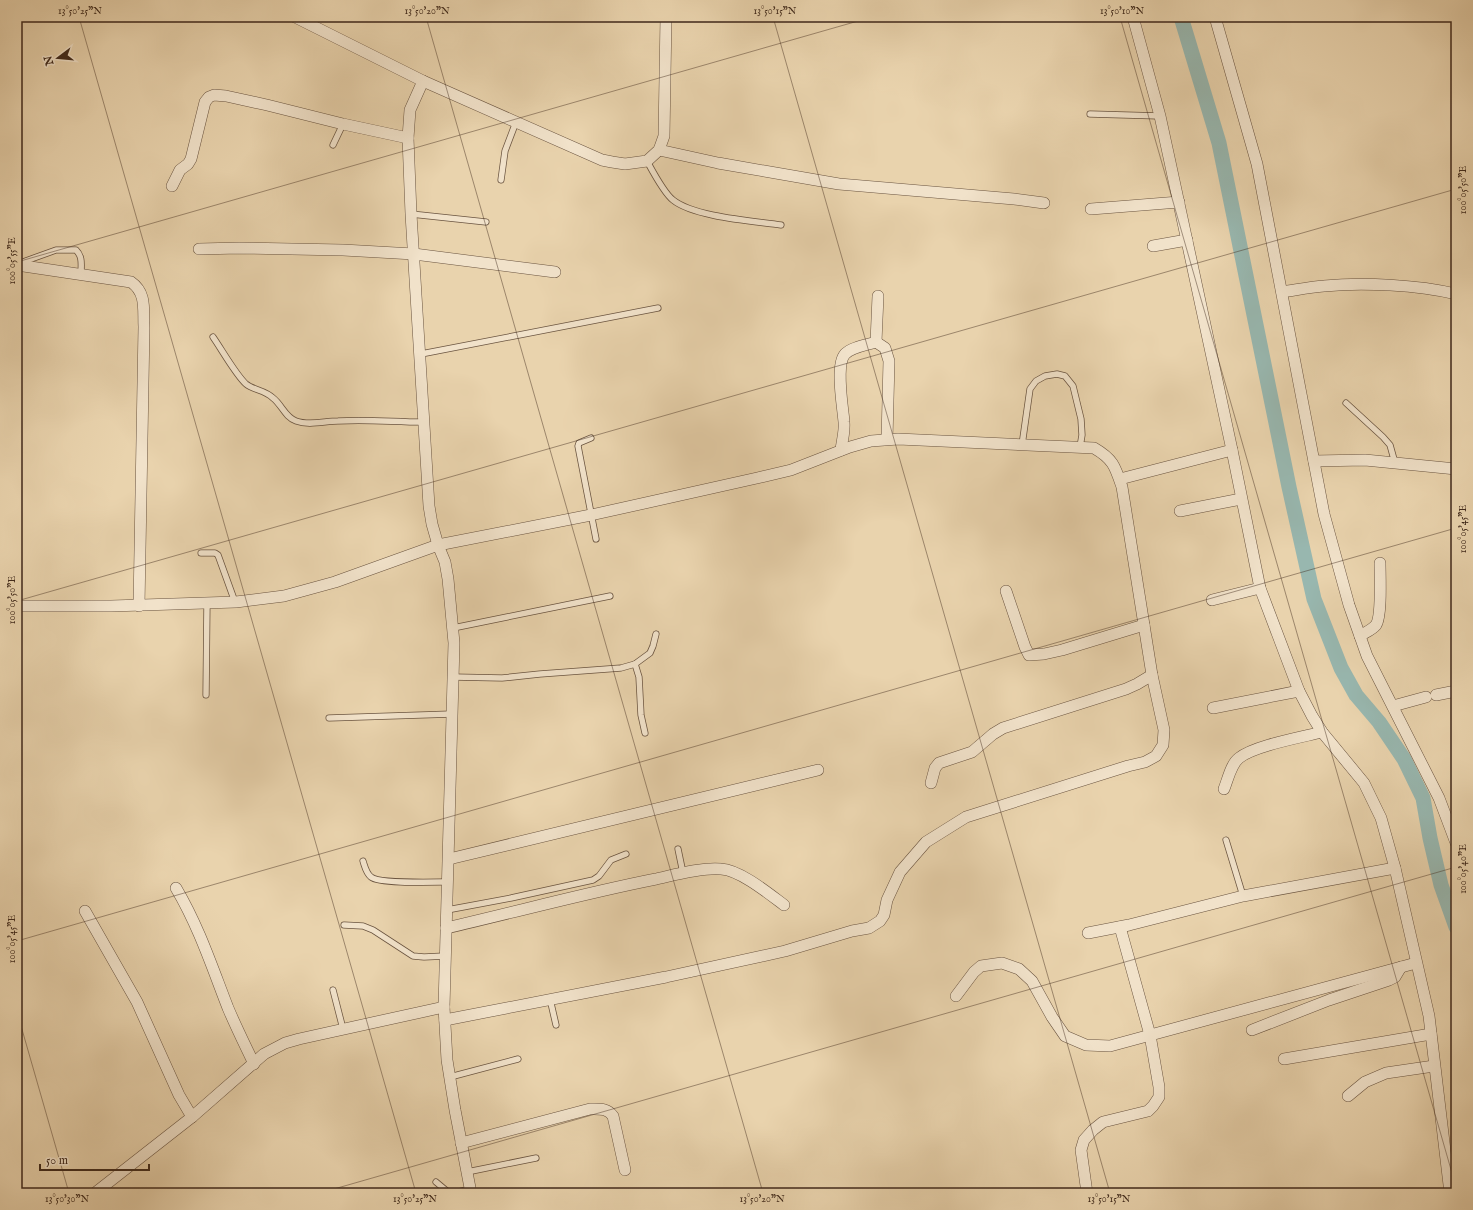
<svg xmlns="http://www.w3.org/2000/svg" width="1473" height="1210" font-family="'IM FELL English',serif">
	<rect width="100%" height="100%" fill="#e9d3ad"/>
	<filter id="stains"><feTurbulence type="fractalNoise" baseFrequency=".005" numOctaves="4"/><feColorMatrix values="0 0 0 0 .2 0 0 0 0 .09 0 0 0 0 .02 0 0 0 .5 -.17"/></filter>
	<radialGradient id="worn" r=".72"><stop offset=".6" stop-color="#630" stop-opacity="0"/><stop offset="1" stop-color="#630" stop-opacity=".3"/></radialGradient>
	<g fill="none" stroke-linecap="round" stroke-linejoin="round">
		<path stroke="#98b7af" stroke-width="15" d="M1181 17 1219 143 1289 487 1314 599 1341 668 1356 695 1379 722 1404 759 1423 798 1430 838 1441 885 1456 927"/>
		<g stroke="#6a5440" stroke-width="7">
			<g id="service">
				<path d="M1090 114 1160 116"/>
				<path d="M333 145 343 124"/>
				<path d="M647 161C653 172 664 193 673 200 694 217 754 221 781 225"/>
				<path d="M501 180 505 151 516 122"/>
				<path d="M411 214 486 222"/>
				<path d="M20 263 56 250H76C83 257 81 265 81 274"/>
				<path d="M213 337C222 350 236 375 246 384 253 390 265 390 273 398 282 405 285 417 296 421 309 426 325 421 338 421 366 419 395 422 423 422"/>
				<path d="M421 354 658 308"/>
				<path d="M1346 403 1383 437 1390 445 1395 463"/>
				<path d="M591 438 579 443 578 446 596 539"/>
				<path d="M1022 445 1030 389 1036 381 1045 376 1057 374 1065 376 1073 386 1081 419 1082 435 1080 447"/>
				<path d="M201 553H215L218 555 235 602"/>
				<path d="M453 628 610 596"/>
				<path d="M635 664 639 677 641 715 645 733"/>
				<path d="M453 677 502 678 540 674 621 668 635 664 650 653 653 646 656 634"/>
				<path d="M206 695 207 603"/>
				<path d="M329 718 452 714"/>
				<path d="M1226 840 1243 896"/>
				<path d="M678 849 683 873"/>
				<path d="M363 861C365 867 366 873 371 877 379 884 435 882 448 882"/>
				<path d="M447 910 511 898 593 880 599 876 611 860 626 854"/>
				<path d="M344 925 363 926 373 930 413 956 424 957 445 956"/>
				<path d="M333 990 343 1029"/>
				<path d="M550 999 556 1025"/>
				<path d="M450 1077 518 1059"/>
				<path d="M467 1172 536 1158"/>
				<path d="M436 1182 448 1192H458L470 1189"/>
			</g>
		</g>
		<g stroke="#6a5440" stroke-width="12">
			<g id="minor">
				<path d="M295 17 423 81 602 160 612 162 625 164 647 161 659 150 664 136 666 17"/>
				<path d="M1133 17 1160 116 1170 162 1232 450 1260 588 1299 691 1312 716 1322 732 1364 783 1381 818 1395 868 1429 1016 1450 1193"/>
				<path d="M1215 17 1257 164 1324 514 1349 605 1367 656 1439 798 1456 843"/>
				<path d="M423 81 410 110 408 138 411 214 429 506 432 524 438 545 445 562 448 579 454 643 444 1007 447 1060 455 1110 471 1193"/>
				<path d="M659 150 718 163 839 184 1014 199 1044 203"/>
				<path d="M172 186 180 170 188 164 191 159 205 102 209 97 214 95 226 96 267 105 343 124 408 138"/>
				<path d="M1091 209 1179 202"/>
				<path d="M1153 246 1187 240"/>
				<path d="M199 249 239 248 343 250 414 254 555 272"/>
				<path d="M17 265 131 282C147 293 143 310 144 327L139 606"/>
				<path d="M1282 292C1296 290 1310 287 1324 286 1363 282 1418 285 1456 294"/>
				<path d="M876 342 885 348 889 361 887 439"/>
				<path d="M841 450C842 441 845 431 844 422 843 408 835 365 845 354 852 347 867 345 876 342L878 296"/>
				<path d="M1314 461 1365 460 1456 469"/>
				<path d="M1120 479 1232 450"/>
				<path d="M1180 511 1241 499"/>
				<path d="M1006 591 1025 647 1029 655 1044 654 1062 650 1144 625"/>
				<path d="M1212 600 1260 588"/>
				<path d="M17 606H111L236 602 284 596 335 582 438 545 591 515 757 478 791 470 850 447 871 441 898 439 1094 448C1113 459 1115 466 1122 487L1152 675 1164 730 1163 745 1156 756 1145 762 1128 766 966 817 926 842 900 872 887 900 884 915 880 921 869 928 852 931 785 951 666 977 445 1020"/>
				<path d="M1360 636C1364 633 1372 630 1376 625 1382 616 1380 575 1380 563"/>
				<path d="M1436 695 1456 691"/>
				<path d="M1393 706 1426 697"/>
				<path d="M1213 708 1299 691"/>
				<path d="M931 783 935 768 939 763 972 752 993 734 1003 728 1126 689 1137 684 1152 675"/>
				<path d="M1224 789C1228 779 1231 764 1239 758 1253 746 1302 737 1322 732"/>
				<path d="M449 859 818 770"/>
				<path d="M176 888C199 927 212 967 228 1008 236 1027 245 1045 254 1064"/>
				<path d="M85 911 137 1002 179 1095 192 1117"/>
				<path d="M446 928C516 912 585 893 656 879 674 875 703 867 721 869 740 870 768 893 784 905"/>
				<path d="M1088 933 1129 925 1243 896 1395 868"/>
				<path d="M956 996 974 972 981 966 1002 963 1019 969 1032 981 1052 1017 1065 1036 1086 1045 1110 1046 1416 963"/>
				<path d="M1252 1030 1329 1000 1389 980 1395 977 1401 967"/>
				<path d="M1284 1059 1431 1034"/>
				<path d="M1348 1096 1365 1082 1386 1073 1434 1066"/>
				<path d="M461 1143 590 1109C600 1109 607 1108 613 1116L625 1170"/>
				<path d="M95 1193 192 1117 264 1054 285 1043 299 1039 444 1007"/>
				<path d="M1087 1193 1081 1150 1084 1140 1093 1130 1103 1122 1148 1111 1153 1106 1159 1097V1087L1150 1035 1120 927"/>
			</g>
		</g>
		<use href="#service" stroke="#f1e2ca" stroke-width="5.5"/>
		<use href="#minor" stroke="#f1e2ca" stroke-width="11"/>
	</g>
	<path fill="none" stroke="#3f291b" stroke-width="1" stroke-opacity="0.45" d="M79 17 416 1193M426 17 763 1193M773 17 1110 1193M1120 17 1456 1187M17 262 872 17M17 601 1456 189M17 941 1456 528M17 1012 69 1193M320 1193 1456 867"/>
	<rect width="1473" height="1210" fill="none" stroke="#e9d3ad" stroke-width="44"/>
	<g transform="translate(58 58) rotate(254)" stroke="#f1e2ca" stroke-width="3" paint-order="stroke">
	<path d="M0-3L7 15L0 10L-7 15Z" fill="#3f291b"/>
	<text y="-6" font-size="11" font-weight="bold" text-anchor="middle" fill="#3f291b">N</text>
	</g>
	<path d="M40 1164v6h109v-6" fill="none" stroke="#3f291b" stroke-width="2"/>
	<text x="46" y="1164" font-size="12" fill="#3f291b" stroke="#f1e2ca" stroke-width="3" paint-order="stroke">50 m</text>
	<rect x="22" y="22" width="1429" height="1166" fill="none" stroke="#3f291b" stroke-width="1.5"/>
	<g font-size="10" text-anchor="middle" fill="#3f291b">
		<text x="80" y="14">13°50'25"N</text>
		<text x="427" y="14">13°50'20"N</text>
		<text x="775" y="14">13°50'15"N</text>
		<text x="1122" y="14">13°50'10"N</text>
		<text transform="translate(1462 190) rotate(-90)" y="4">100°05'50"E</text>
		<text transform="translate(11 261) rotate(-90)" y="4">100°05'55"E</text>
		<text transform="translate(1462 529) rotate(-90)" y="4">100°05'45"E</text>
		<text transform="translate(11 600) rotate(-90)" y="4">100°05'50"E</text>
		<text transform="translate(1462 869) rotate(-90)" y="4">100°05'40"E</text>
		<text transform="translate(11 939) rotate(-90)" y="4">100°05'45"E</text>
		<text x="67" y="1202">13°50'30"N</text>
		<text x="415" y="1202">13°50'25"N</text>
		<text x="762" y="1202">13°50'20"N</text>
		<text x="1109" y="1202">13°50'15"N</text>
	</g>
	<rect width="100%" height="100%" filter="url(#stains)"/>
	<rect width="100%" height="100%" fill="url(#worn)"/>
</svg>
